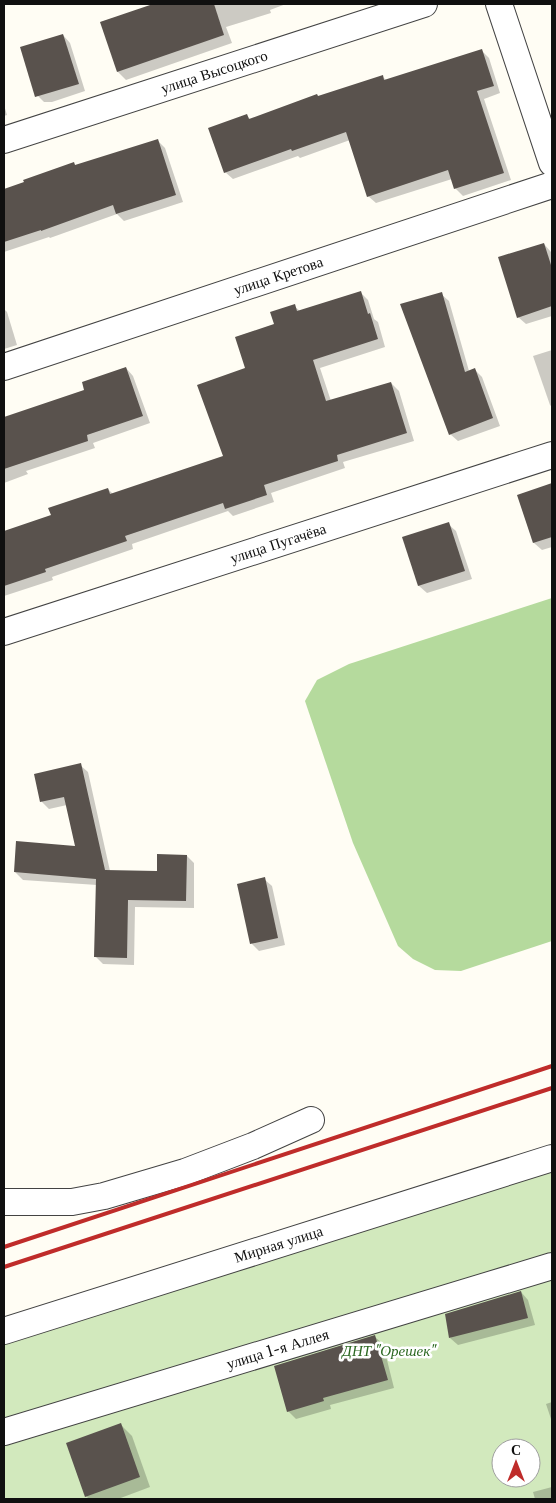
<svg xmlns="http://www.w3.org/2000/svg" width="556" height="1503" font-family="'Libre Baskerville',serif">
	<rect width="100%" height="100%" fill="#fffdf4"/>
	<path fill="#d2e9bd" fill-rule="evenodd" d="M552 1145V1499H4V1319ZM501 1448H531V1478H501Z"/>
	<path fill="#b5da9d" d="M552 598V941L461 971 435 970 413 959 398 946 353 843 305 701 317 680 349 664Z"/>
	<g fill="#0003">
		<path d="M157 4H286L270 10 271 13 226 27 232 43 126 80 118 72 101 22Z"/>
		<path d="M63 35 70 43 85 91 52 102H44L36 94Z"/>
		<path d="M481 50 489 58 500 93 484 99 511 180 463 196 455 188 452 179 376 203 368 196 350 140 300 158 298 156 233 179 225 172 247 116 251 120 382 76 387 81Z"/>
		<path d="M4 105 7 115 4 116Z"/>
		<path d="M157 140 165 148 183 202 124 221 117 214 50 238 49 237 4 252V190L74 164 76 166Z"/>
		<path d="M544 244 551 252 552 255V316L526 324 518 317Z"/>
		<path d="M360 292 368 300 374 319 378 322 385 347 320 368 331 401 391 383 399 391 414 441 343 462 345 468 271 493 274 502 233 516 228 511 132 544 133 549 52 577 53 580 4 596V532L52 516 108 489 113 494 225 457 247 368 276 325 294 306 300 311Z"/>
		<path d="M441 294 449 301 469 371 474 369 482 377 500 426 458 441 450 434Z"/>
		<path d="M4 309 7 312 17 345 4 349Z"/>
		<path d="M552 350V407L550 405 533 356Z"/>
		<path d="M126 368 133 376 150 423 93 443 95 448 26 471 28 474 4 483V419L86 391Z"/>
		<path d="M552 484V547L542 550 534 543 519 495Z"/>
		<path d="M448 524 456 531 472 579 427 593 419 586 403 538Z"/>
		<path d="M80 765 88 772 110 871 158 873 187 856 194 863V908L135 907 134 965 103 964 95 956 97 885 23 880 15 872 77 847 67 805 49 809 42 802 35 775Z"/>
		<path d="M264 879 272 886 285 945 259 951 252 944Z"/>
		<path d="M521 1292 528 1300 535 1325 458 1345 450 1338Z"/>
		<path d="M375 1337 383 1344 394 1388 330 1405 331 1409 296 1419 288 1411Z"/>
		<path d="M552 1402V1422L546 1404Z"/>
		<path d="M121 1425 132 1436 150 1487 118 1499H89L86 1496Z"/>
		<path d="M552 1487V1499H535L533 1492Z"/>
	</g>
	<g fill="#59524d">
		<path d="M153 4H214L224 35 117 72 100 22Z"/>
		<path d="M63 34 79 84 35 97 20 47Z"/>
		<path d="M482 49 494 86 477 91 504 173 454 189 448 170 367 197 346 132 292 151 291 149 224 173 208 128 247 114 249 119 317 94 318 96 383 75 384 80Z"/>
		<path d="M158 139 176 195 116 214 113 205 41 231V230L4 242V189L24 182 23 180 74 162 75 165Z"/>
		<path d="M544 243 552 268V306L517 318 498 257Z"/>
		<path d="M361 291 368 314 370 313 378 339 313 360 326 401 391 382 407 433 337 455 338 461 264 485 267 495 225 509 223 503 125 536 127 541 45 569 46 572 4 586V531L51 515 48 508 108 488 110 494 223 456 197 385 245 368 235 337 274 324 270 312 295 304 297 311Z"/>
		<path d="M442 292 465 372 475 368 493 418 449 435 400 304Z"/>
		<path d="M126 367 143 416 87 435 88 441 4 469V417L84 390 82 382Z"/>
		<path d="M552 483V537L533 543 517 495Z"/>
		<path d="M449 522 465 571 418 586 402 537Z"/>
		<path d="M81 763 105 870 157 871V854L187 855 186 901 128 900 127 958 94 957 96 879 14 872 16 841 75 846 64 797 40 802 34 774Z"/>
		<path d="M265 877 278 938 250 944 237 884Z"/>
		<path d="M521 1291 528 1318 449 1338 445 1314Z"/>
		<path d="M375 1335 388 1380 323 1398 324 1401 287 1412 274 1366Z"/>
		<path d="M121 1423 140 1477 85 1497 66 1443Z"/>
	</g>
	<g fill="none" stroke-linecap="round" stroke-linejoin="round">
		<g stroke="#434343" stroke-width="28">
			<g id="minor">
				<path d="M499 4 552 163"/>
				<path id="s1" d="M4 140 424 4"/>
				<path id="s2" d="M4 367 552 185"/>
				<path id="s3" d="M4 632 552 455"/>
				<path d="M4 1202H72L104 1196 185 1172 253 1146 311 1120"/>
				<path id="s4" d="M4 1331 552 1158"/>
				<path id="s5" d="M4 1432 552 1266"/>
			</g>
		</g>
		<use href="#minor" stroke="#fff" stroke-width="26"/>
		<g stroke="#bf2c2a" stroke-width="4">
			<path d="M4 1247 552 1066"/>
			<path d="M4 1267 552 1088"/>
		</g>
	</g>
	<g text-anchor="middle" stroke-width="5" stroke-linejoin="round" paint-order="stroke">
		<g font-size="15" fill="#101010" stroke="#fff">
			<text dy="5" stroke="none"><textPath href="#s1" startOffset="221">улица Высоцкого</textPath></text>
			<text dy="5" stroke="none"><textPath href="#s2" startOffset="289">улица Кретова</textPath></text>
			<text dy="5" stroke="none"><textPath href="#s3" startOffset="288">улица Пугачёва</textPath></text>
			<text dy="5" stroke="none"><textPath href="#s4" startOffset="288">Мирная улица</textPath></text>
			<text dy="5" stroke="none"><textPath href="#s5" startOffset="286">улица 1-я Аллея</textPath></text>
		</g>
		<g font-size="15" font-style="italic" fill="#2b6821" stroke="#fff">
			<text x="389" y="1356">ДНТ "Орешек"</text>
		</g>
	</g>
	<rect width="556" height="1503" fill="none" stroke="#101010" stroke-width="10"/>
	<g transform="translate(516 1463)"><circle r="24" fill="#ffffff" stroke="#9f9f9f"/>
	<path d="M0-4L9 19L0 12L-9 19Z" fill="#bf2c2a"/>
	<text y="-8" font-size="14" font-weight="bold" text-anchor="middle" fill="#101010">С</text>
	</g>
</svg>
